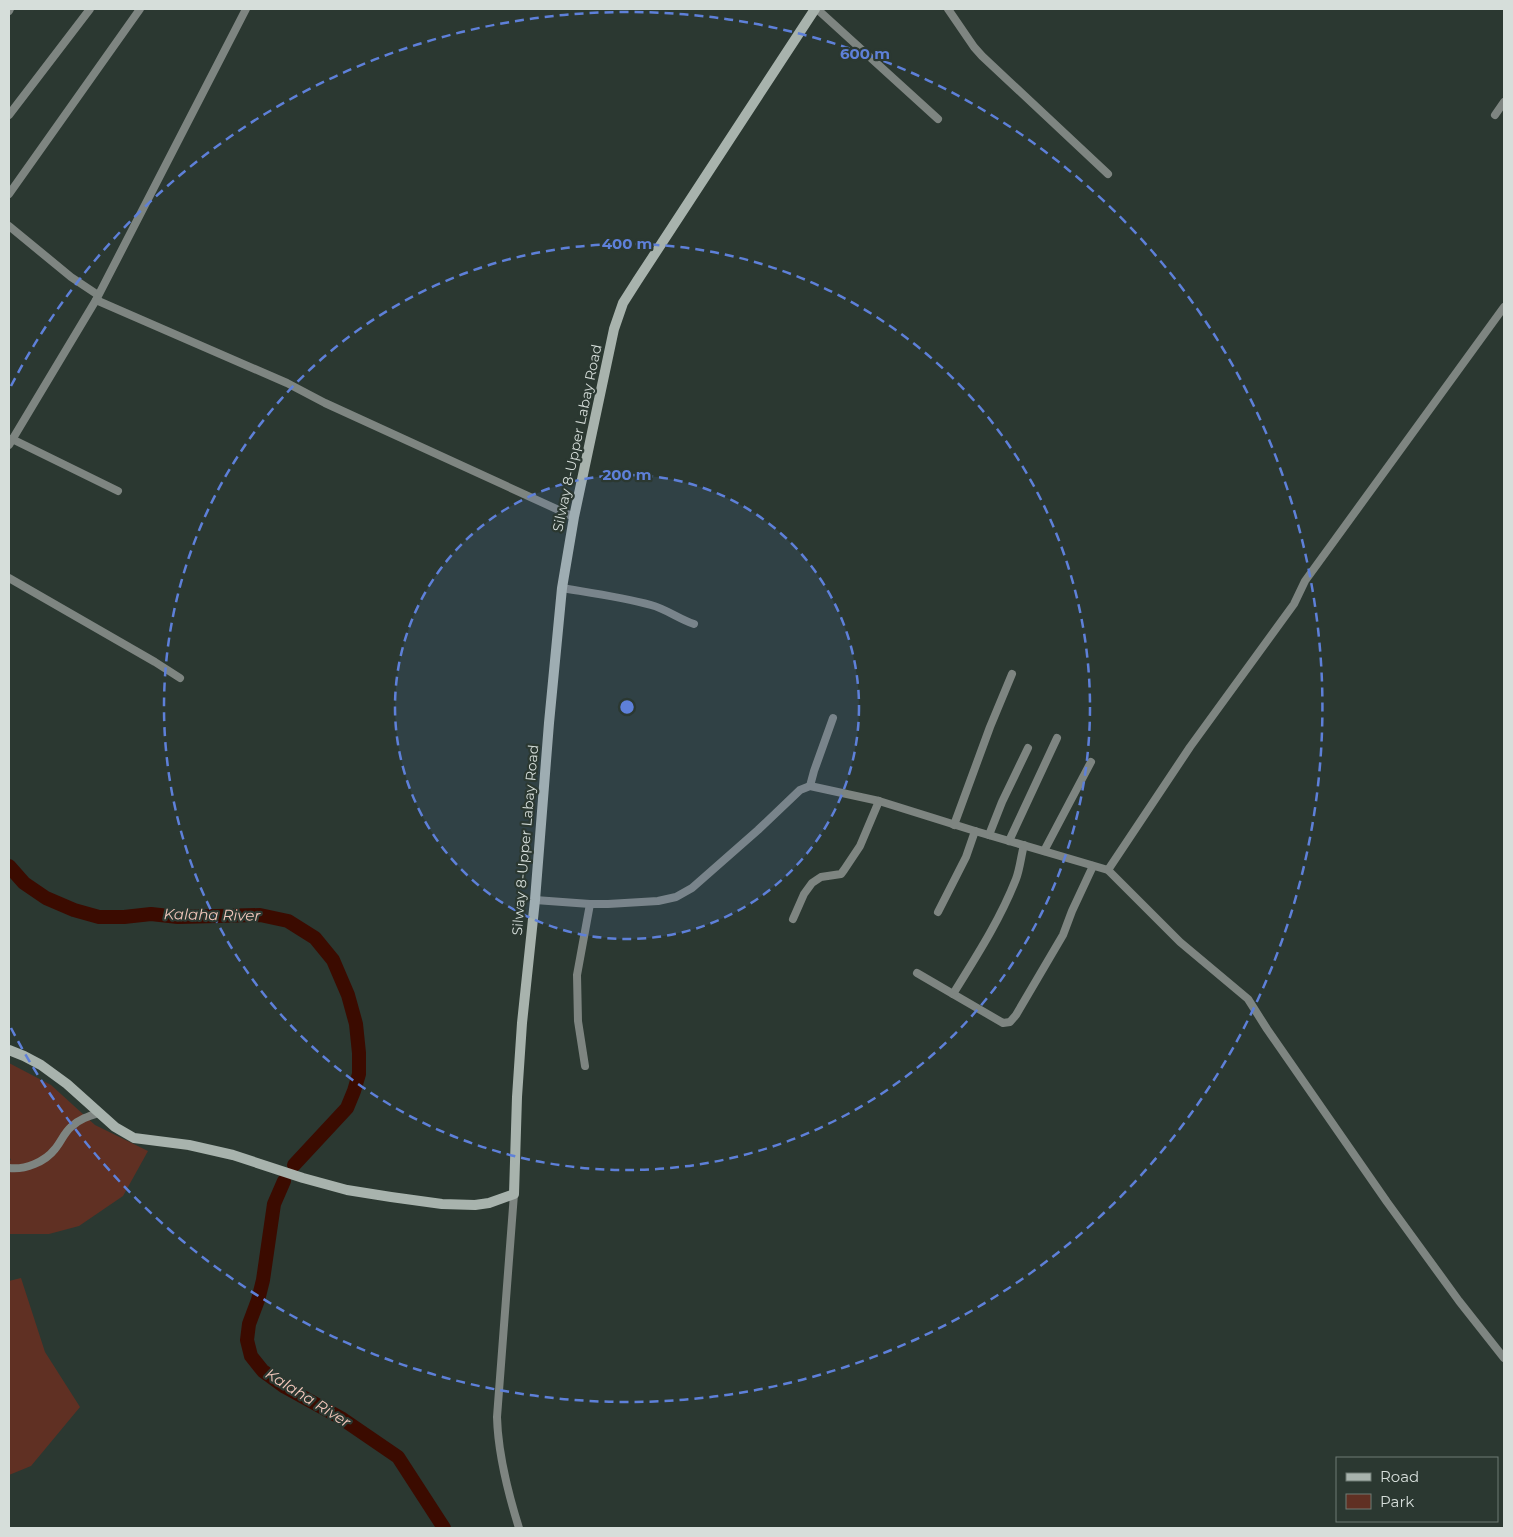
<svg xmlns="http://www.w3.org/2000/svg" width="1513" height="1537" font-family="Montserrat,sans-serif">
	<rect width="100%" height="100%" fill="#2b3831"/>
	<g fill="#603023">
		<path d="M9 1063 51 1085 95 1125 148 1151 123 1196 79 1226 49 1234H9V1163L11 1159 9 1158Z"/>
		<path d="M21 1278 45 1352 80 1407 31 1466 9 1475V1281Z"/>
	</g>
	<g fill="none" stroke-linecap="round" stroke-linejoin="round">
		<g stroke="#3b0b00" stroke-width="14">
			<path d="M9 866 24 883 46 898 74 910 99 917H124L151 914 178 917 260 915 288 921 315 938 333 960 348 995 356 1024 359 1053V1074L354 1091 347 1108 294 1165"/>
			<path d="M284 1181 274 1204 263 1280 258 1300 249 1324 247 1340 251 1356 263 1371 285 1387 341 1418 398 1457 444 1528"/>
		</g>
		<g stroke="#7e8581" stroke-width="8">
			<path d="M817 9 938 119"/>
			<path d="M948 9 974 47 982 56 1108 174"/>
			<path d="M9 11 10 9"/>
			<path d="M9 115 90 9"/>
			<path d="M1495 115 1504 102"/>
			<path d="M9 194 140 9"/>
			<path d="M9 226 71 277 98 295"/>
			<path d="M96 300 287 383 325 403 574 517"/>
			<path d="M12 439 118 491"/>
			<path d="M9 445 96 300 246 9"/>
			<path d="M9 578 155 662 180 678"/>
			<path d="M562 588C592 593 622 597 651 605 666 609 679 619 694 624"/>
			<path d="M810 786 814 771 833 718"/>
			<path d="M954 825 990 727 1012 674"/>
			<path d="M989 835 1002 802 1028 748"/>
			<path d="M1009 841 1057 738"/>
			<path d="M1024 845C1021 856 1020 869 1016 879 1000 920 976 957 953 994L1003 1023 1010 1022 1016 1015 1063 935 1072 911 1093 866"/>
			<path d="M1044 851 1091 762"/>
			<path d="M1108 870 1190 747 1294 604 1305 581 1504 307"/>
			<path d="M535 900 590 904H608L658 901 676 897 692 888 758 830 800 790 810 786 879 801 975 831 1108 870 1180 942 1248 999 1267 1029 1387 1202 1459 1301 1504 1358"/>
			<path d="M938 912 966 857 975 831"/>
			<path d="M793 919 804 894 812 883 821 877 841 874 844 870 860 846 879 801"/>
			<path d="M917 973 953 994"/>
			<path d="M585 1066 578 1021 577 975 590 904"/>
			<path d="M9 1168C25 1170 45 1162 55 1149 61 1142 64 1133 71 1127 79 1119 89 1116 99 1113"/>
			<path d="M514 1194 497 1417C498 1454 508 1493 519 1528"/>
		</g>
		<path stroke="#a8b3ad" stroke-width="10" d="M9 1050 24 1056 41 1065 67 1084 115 1127 134 1138 189 1145 233 1155 303 1178 347 1190 391 1197 442 1204 475 1205 489 1203 514 1194 517 1097 522 1023 535 900 549 723 562 588 574 517 614 329 623 303 637 281 815 9"/>
	</g>
	<circle cx="627" cy="707" r="232" fill="#5e80d9" fill-opacity=".12"/>
	<g fill="none" stroke="#5e80d9" stroke-width="2.5" stroke-dasharray="9 6">
		<circle cx="627" cy="707" r="232"/>
		<circle cx="627" cy="707" r="463"/>
		<path d="M11 386A695 695 0 1 1 11 1028"/>
	</g>
	<g text-anchor="middle" stroke-width="4.5" stroke-linejoin="round" paint-order="stroke">
		<g font-size="14" fill="#d6deda" stroke="#2b3831">
			<text transform="translate(577 438) rotate(-78)" y="5">Silway 8-Upper Labay Road</text>
			<text transform="translate(525 840) rotate(-85)" y="5">Silway 8-Upper Labay Road</text>
		</g>
		<g font-size="15" font-style="italic" fill="#f2c7bb" stroke="#2b3831">
			<text transform="translate(212 915) rotate(1)" y="5">Kalaha River</text>
			<text transform="translate(308 1398) rotate(32)" y="5">Kalaha River</text>
		</g>
	</g>
	<circle cx="627" cy="707" r="8" fill="#5e80d9" stroke="#2b3831" stroke-width="2.5"/>
	<g font-size="15" text-anchor="middle" font-weight="bold" fill="#5e80d9" stroke="#2b3831" stroke-width="4.5" stroke-linejoin="round" paint-order="stroke">
		<text x="865" y="59">600 m</text>
		<text x="627" y="249">400 m</text>
		<text x="627" y="480">200 m</text>
	</g>
	<rect width="1513" height="1537" fill="none" stroke="#d6deda" stroke-width="20"/>
	<rect x="1336" y="1457" width="162" height="65" fill="#2b3831" stroke="#6f7a75"/>
	<rect x="1346" y="1473" width="25" height="8" fill="#a8b3ad" stroke="#6f7a75"/>
	<text x="1380" y="1482" font-size="15" fill="#d6deda">Road</text>
	<rect x="1346" y="1494" width="25" height="15" fill="#603023" stroke="#6f7a75"/>
	<text x="1380" y="1507" font-size="15" fill="#d6deda">Park</text>
</svg>
